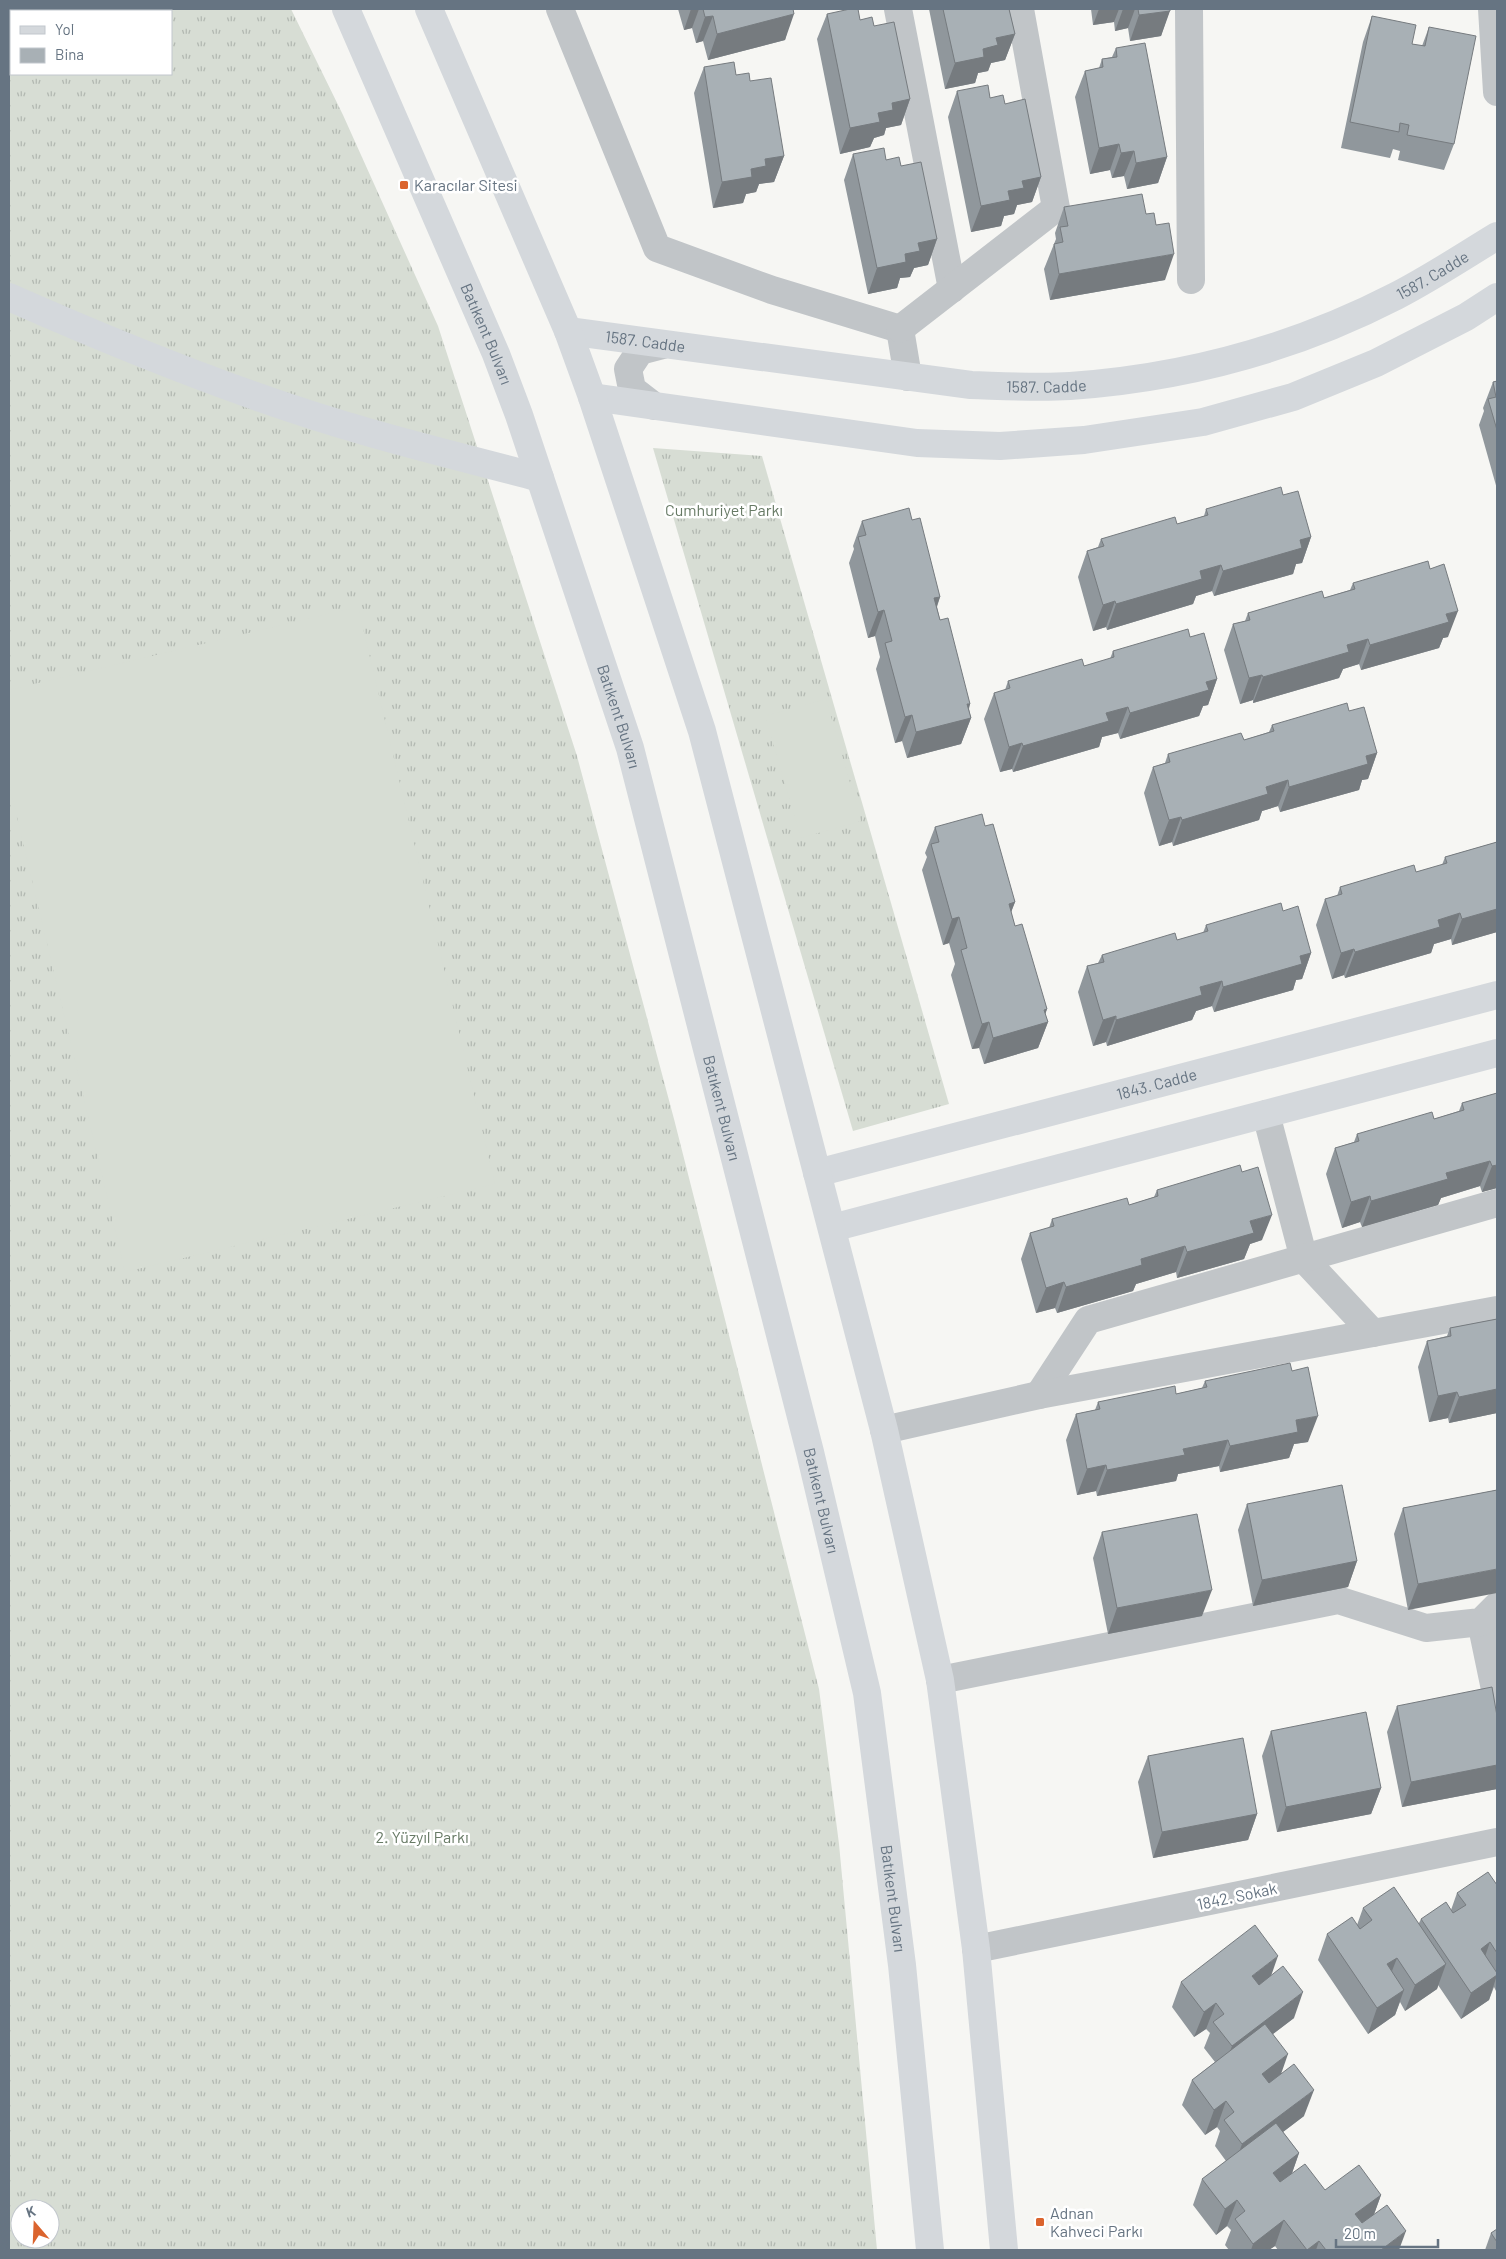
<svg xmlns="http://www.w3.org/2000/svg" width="1506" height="2259" font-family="Barlow,sans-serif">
	<defs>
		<pattern id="grass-tufts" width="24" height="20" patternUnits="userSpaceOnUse" patternTransform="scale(1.25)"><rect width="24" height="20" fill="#d7ddd4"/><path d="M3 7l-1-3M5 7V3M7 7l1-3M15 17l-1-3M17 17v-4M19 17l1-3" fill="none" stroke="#b2b8b1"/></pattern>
	</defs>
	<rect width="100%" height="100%" fill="#f6f6f3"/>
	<g fill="url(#grass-tufts)" fill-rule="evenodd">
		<path d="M9 9H291L343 115 438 326 577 756 674 1119 819 1689 839 1844 877 2250H9ZM11 11H171V74H11ZM20 2209H50V2239H20Z"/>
		<path d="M653 448 762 456 949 1104 853 1131Z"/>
	</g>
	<g fill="#d7ddd4">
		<path d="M358 607 495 1184 125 1272 9 783V690Z"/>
		<path d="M826 699 861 821 801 838 765 716Z"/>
	</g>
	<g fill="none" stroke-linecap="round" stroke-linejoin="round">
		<g stroke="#c1c5c8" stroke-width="28">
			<path d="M560 9 657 248 772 290 900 329 908 377"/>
			<path d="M898 9 952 289"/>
			<path d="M1189 9 1191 280"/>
			<path d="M1492 9 1497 92"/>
			<path d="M900 329 1056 208 1020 9"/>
			<path d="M654 406 632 389 628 369 640 351 663 345"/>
			<path d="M1266 1114 1304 1259 1373 1333"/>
			<path d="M1039 1395 1088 1320 1497 1203"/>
			<path d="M884 1430 1039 1395 1497 1310"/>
			<path d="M1481 1622 1497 1699"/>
			<path d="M940 1680 1338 1600 1426 1628 1481 1622 1497 1606"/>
			<path d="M976 1949 1497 1842"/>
		</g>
		<g stroke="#d4d8dc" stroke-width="28">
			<path d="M9 297C122 347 245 397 364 431 422 448 481 462 540 478"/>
			<path id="s1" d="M568 331 971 385C1004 386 1037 388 1070 386 1184 378 1295 348 1396 296 1431 278 1464 256 1497 236"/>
			<path d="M592 397 917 443 1000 446 1084 440 1203 422 1293 397 1376 363 1466 317 1497 297"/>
			<path id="s2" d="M817 1173 1497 995"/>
			<path d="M832 1228 1497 1053"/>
		</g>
		<g stroke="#d4d8dc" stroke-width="28">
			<path id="s3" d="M346 9 496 354 519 415 630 748 810 1452 867 1693 902 1965 930 2250"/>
			<path d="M429 9 568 331 592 397 702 731 884 1430 940 1680 976 1949 1004 2250"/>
		</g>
	</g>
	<g fill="#90979c">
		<path d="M678 9H793L785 40 708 60 703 41 696 43 692 28 684 30Z"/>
		<path d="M929 9H1009L1015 34 1005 60 991 63 988 71 978 73 975 83 945 89Z"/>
		<path d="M1091 9H1170L1161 36 1130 41 1128 28 1115 31 1114 22 1093 25Z"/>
		<path d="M827 14 860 20 874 26 910 99 901 125 886 128 884 135 874 138 870 147 840 154 817 39Z"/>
		<path d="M1372 16 1412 44 1422 46 1429 27 1454 144 1444 170 1398 160 1400 151 1393 149 1390 158 1341 148 1363 42Z"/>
		<path d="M1116 48 1167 157 1158 183 1127 189 1124 176 1112 178 1110 170 1090 174 1075 97 1085 71 1099 68 1102 59 1112 57Z"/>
		<path d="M704 67 736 75 750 81 784 156 774 182 759 184 756 192 746 194 743 203 713 208 694 93Z"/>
		<path d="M957 91 990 98 1005 104 1041 177 1032 202 1017 205 1014 214 1004 216 1001 226 971 232 948 117Z"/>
		<path d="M853 154 886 160 901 166 937 239 928 265 914 268 910 277 900 278 897 288 868 294 844 180Z"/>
		<path d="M1064 207 1146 214 1165 280 1050 300 1044 269 1056 239 1055 233Z"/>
		<path d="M1497 381V489L1479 425 1484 411 1483 408 1493 382Z"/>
		<path d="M1283 495 1311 537 1302 563 1296 564 1293 574 1214 596 1212 591 1196 596 1193 604 1107 630 1106 627 1093 631 1078 577 1087 551 1098 547 1101 539 1177 524 1204 516 1206 509Z"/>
		<path d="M912 520 940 597 937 607 940 620 970 704 969 709 971 718 961 744 907 758 902 741 895 743 876 669 880 657 875 636 868 638 849 563 854 549 853 546 862 521Z"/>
		<path d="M1353 583 1448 637 1443 638 1439 648 1361 670 1359 664 1343 669 1339 678 1253 703V700L1240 704 1224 650 1233 624 1245 621 1248 613 1324 598 1350 590Z"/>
		<path d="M1190 637 1217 679 1208 705 1203 706 1199 716 1120 739 1118 733 1102 737 1099 747 1013 772 1012 769 1000 772 984 719 994 693 1005 690 1008 681 1084 666 1110 659 1113 651Z"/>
		<path d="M1349 711 1377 753 1368 779 1362 780 1359 790 1280 812 1278 806 1262 811 1259 820 1173 846 1172 842 1159 846 1144 793 1153 767 1165 763 1168 754 1244 740 1269 732 1272 725Z"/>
		<path d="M985 826 1015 902 1011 912 1015 926 1047 1009 1045 1014 1048 1022 1038 1048 984 1064 979 1048 972 1049 951 975 955 964 949 943 943 945 922 870 927 857 925 853 935 827Z"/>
		<path d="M1497 842V932L1452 945 1451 939 1434 944 1431 953 1345 978 1344 975 1332 979 1316 925 1325 899 1337 896 1340 887 1416 872 1442 865 1445 857Z"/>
		<path d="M1283 911 1311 953 1302 979 1296 980 1293 990 1214 1012 1212 1006 1196 1011 1192 1020 1107 1046 1106 1042 1093 1046 1078 992 1087 966 1098 963 1102 955 1177 940 1203 933 1206 925Z"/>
		<path d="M1497 1093V1188L1482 1192 1480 1186 1441 1198 1438 1205 1362 1227 1360 1222 1342 1228 1326 1174 1335 1148 1354 1142 1357 1134 1434 1119 1459 1111 1462 1103Z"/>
		<path d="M1157 1190 1262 1240 1250 1244 1244 1259 1177 1278 1176 1272 1136 1284 1133 1291 1057 1313 1055 1308 1036 1313 1021 1259 1030 1233 1049 1228 1052 1219 1129 1205 1154 1197Z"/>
		<path d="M1497 1319V1413L1449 1423 1448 1418 1429 1422 1418 1367 1427 1341 1447 1336 1450 1328Z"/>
		<path d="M1205 1381 1308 1442 1294 1444 1289 1458 1220 1472 1219 1466 1178 1474 1176 1481 1097 1496 1096 1491 1077 1495 1066 1440 1076 1414 1095 1410 1098 1402 1176 1394 1202 1388Z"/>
		<path d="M1497 1490 1408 1610 1394 1534 1403 1508Z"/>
		<path d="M1247 1504 1357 1561 1348 1587 1253 1606 1238 1530Z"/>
		<path d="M1102 1532 1202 1616 1108 1634 1093 1558Z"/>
		<path d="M1397 1706 1497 1716V1789L1402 1807 1387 1732Z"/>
		<path d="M1271 1731 1381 1788 1371 1814 1277 1832 1262 1756Z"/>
		<path d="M1148 1756 1257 1814 1248 1840 1153 1858 1138 1782Z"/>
		<path d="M1497 1885V1993L1494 1987 1489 2000 1461 2019 1438 1985 1437 1989 1405 2011 1400 2002 1395 2015 1368 2034 1318 1960 1327 1934 1357 1925 1363 1908 1419 1923 1421 1919 1451 1910 1457 1893Z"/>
		<path d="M1271 1976 1294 2018 1273 2034 1281 2074 1304 2116 1283 2132 1299 2153 1292 2173 1325 2190 1381 2195 1374 2214 1399 2250H1278L1275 2246 1269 2250H1229L1225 2245 1231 2230 1227 2226 1216 2235 1193 2205 1202 2179 1226 2161 1215 2146 1220 2131 1217 2127 1205 2135 1182 2105 1192 2080 1215 2062 1204 2048 1210 2033 1206 2029 1194 2037 1172 2007 1181 1982Z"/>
		<path d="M1497 2229V2250H1485L1491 2233Z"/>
	</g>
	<g fill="#767b7f">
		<path d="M691 9H699L692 28 684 30Z"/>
		<path d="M1099 9H1119L1114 22 1093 25Z"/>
		<path d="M1123 9H1135L1128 28 1115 31Z"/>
		<path d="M1170 11 1161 36 1130 41 1139 15Z"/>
		<path d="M794 14 785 40 708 60 717 34Z"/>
		<path d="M713 16 703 41 696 43 705 17Z"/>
		<path d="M1015 34 1005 60 991 63 988 71 978 73 975 83 945 89 955 63 983 49 996 38Z"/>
		<path d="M910 99 901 125 886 128 884 135 874 138 870 147 840 154 850 128 878 113 892 103Z"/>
		<path d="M1119 144 1110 170 1090 174 1099 148Z"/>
		<path d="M1134 151 1124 176 1112 178 1121 153Z"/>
		<path d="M784 156 774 182 759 184 756 192 746 194 743 203 713 208 722 182 751 169 765 159Z"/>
		<path d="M1167 157 1158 183 1127 189 1136 163Z"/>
		<path d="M1041 177 1032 202 1017 205 1014 214 1004 216 1001 226 971 232 981 206 1008 191 1022 181Z"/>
		<path d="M937 239 928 265 914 268 910 277 900 278 897 288 868 294 877 268 905 254 918 243Z"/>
		<path d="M1174 254 1165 280 1050 300 1059 274Z"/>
		<path d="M1311 537 1302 563 1296 564 1293 574 1214 596 1223 571 1300 540Z"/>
		<path d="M1221 565 1212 591 1196 596 1193 604 1107 630 1116 604 1200 571Z"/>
		<path d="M940 597 931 622 934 598Z"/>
		<path d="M1115 601 1106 627 1093 631 1103 605Z"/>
		<path d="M884 610 875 636 868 638 878 612Z"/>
		<path d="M1458 611 1448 637 1443 638 1439 648 1361 670 1370 645 1446 614Z"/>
		<path d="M1368 639 1359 664 1343 669 1339 678 1253 703 1263 677 1347 645Z"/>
		<path d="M1262 675 1253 700 1240 704 1249 678Z"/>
		<path d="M1217 679 1208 705 1203 706 1199 716 1120 739 1130 713 1206 682Z"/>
		<path d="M967 704H970L965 719 971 718 961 744 907 758 916 732Z"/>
		<path d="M1128 707 1118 733 1102 737 1099 747 1013 772 1023 746 1106 713Z"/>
		<path d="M912 715 902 741 895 743 905 717Z"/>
		<path d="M1022 743 1012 769 1000 772 1009 747Z"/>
		<path d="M1377 753 1368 779 1362 780 1359 790 1280 812 1289 787 1366 756Z"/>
		<path d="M1288 780 1278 806 1262 811 1259 820 1173 846 1182 820 1266 787Z"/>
		<path d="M1181 817 1172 842 1159 846 1169 820Z"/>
		<path d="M1015 902 1005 928 1009 904Z"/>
		<path d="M1497 909V932L1452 945 1462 919Z"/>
		<path d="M1460 913 1451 939 1434 944 1431 953 1345 978 1355 952 1438 920Z"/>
		<path d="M959 917 949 943 943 945 952 919Z"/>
		<path d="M1354 949 1344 975 1332 979 1341 953Z"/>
		<path d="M1311 953 1302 979 1296 980 1293 990 1214 1012 1223 987 1300 956Z"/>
		<path d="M1222 981 1212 1006 1196 1011 1192 1020 1107 1046 1116 1020 1200 987Z"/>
		<path d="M1047 1009 1042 1024 1048 1022 1038 1048 984 1064 993 1038Z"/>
		<path d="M1116 1016 1106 1042 1093 1046 1103 1020Z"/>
		<path d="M989 1022 979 1048 972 1049 982 1024Z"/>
		<path d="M1490 1161 1480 1186 1441 1198 1438 1205 1362 1227 1371 1201 1446 1173Z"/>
		<path d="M1497 1165V1188L1482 1192 1492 1166Z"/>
		<path d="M1370 1196 1360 1222 1342 1228 1351 1202Z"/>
		<path d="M1272 1215 1262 1240 1250 1244 1244 1259 1177 1278 1187 1252 1250 1221Z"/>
		<path d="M1185 1246 1176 1272 1136 1284 1133 1291 1057 1313 1066 1287 1141 1259Z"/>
		<path d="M1064 1282 1055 1308 1036 1313 1046 1288Z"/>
		<path d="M1497 1389V1413L1449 1423 1459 1397Z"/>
		<path d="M1457 1392 1448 1418 1429 1422 1438 1396Z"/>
		<path d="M1318 1416 1308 1442 1294 1444 1289 1458 1220 1472 1230 1446 1296 1420Z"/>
		<path d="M1228 1440 1219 1466 1178 1474 1176 1481 1097 1496 1107 1470 1183 1449Z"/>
		<path d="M1106 1465 1096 1491 1077 1495 1087 1469Z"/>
		<path d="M1357 1561 1348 1587 1253 1606 1262 1580Z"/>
		<path d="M1497 1569V1593L1408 1610 1418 1584Z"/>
		<path d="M1212 1590 1202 1616 1108 1634 1117 1608Z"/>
		<path d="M1497 1765V1789L1402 1807 1411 1782Z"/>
		<path d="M1381 1788 1371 1814 1277 1832 1286 1807Z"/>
		<path d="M1257 1814 1248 1840 1153 1858 1162 1832Z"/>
		<path d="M1490 1942 1481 1968V1949Z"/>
		<path d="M1278 1956 1269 1982 1243 2002 1252 1976Z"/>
		<path d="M1397 1958 1387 1984V1964Z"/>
		<path d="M1446 1964 1437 1989 1405 2011 1415 1985Z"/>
		<path d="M1497 1975 1489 2000 1461 2019 1471 1993Z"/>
		<path d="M1404 1990 1395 2015 1368 2034 1377 2008Z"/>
		<path d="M1303 1992 1294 2018 1223 2072 1232 2046Z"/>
		<path d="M1216 2003 1206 2029 1194 2037 1204 2012Z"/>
		<path d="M1288 2054 1279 2080 1253 2100 1262 2074Z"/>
		<path d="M1314 2090 1304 2116 1233 2170 1242 2144Z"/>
		<path d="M1226 2101 1217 2127 1205 2135 1214 2110Z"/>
		<path d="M1299 2153 1290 2179 1264 2199 1273 2173Z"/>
		<path d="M1381 2195 1372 2220 1346 2240 1355 2214Z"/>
		<path d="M1237 2200 1227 2226 1216 2235 1225 2209Z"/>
		<path d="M1284 2220 1275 2246 1269 2250H1251L1253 2244Z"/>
		<path d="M1406 2231 1399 2250H1381Z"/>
		<path d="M1319 2241 1316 2250H1307Z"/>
	</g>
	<g fill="#a8b0b5" stroke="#767b7f">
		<path d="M703 9H793L794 14 717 34 713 16 705 17Z"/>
		<path d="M850 9H858L860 20 872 17 874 26 894 22 910 99 892 103 893 110 878 113 880 122 850 128 827 14Z"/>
		<path d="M943 9H1009L1015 34 996 38 998 45 983 49 984 57 955 63Z"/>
		<path d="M1138 9H1170V11L1139 15Z"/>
		<path d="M1372 16 1416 25 1412 44 1425 46 1429 27 1476 36 1454 144 1407 135 1409 125 1400 123 1399 132 1350 122Z"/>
		<path d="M1145 43 1167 157 1136 163 1134 151 1121 153 1119 144 1099 148 1085 71 1103 67 1102 59 1117 57 1116 48Z"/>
		<path d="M734 62 736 75 749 73 750 81 771 78 784 156 765 159 766 166 751 169 752 177 722 182 704 67Z"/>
		<path d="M988 85 990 98 1003 95 1005 104 1025 99 1041 177 1022 181 1024 188 1008 191 1010 200 981 206 957 91Z"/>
		<path d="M884 148 886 160 899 157 901 166 921 162 937 239 918 243 920 251 905 254 906 262 877 268 853 154Z"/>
		<path d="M1142 194 1146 214 1154 213 1156 225 1169 223 1174 254 1059 274 1054 244 1063 242 1060 227 1068 226 1064 207Z"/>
		<path d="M1497 381V430L1488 399 1496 397 1493 382Z"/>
		<path d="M1281 487 1283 495 1298 491 1311 537 1300 540 1302 548 1223 571 1221 565 1200 571 1202 579 1116 604 1115 601 1103 605 1087 551 1104 546 1101 539 1175 517 1177 524 1208 515 1206 509Z"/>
		<path d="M909 508 912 520 920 518 940 597 934 598 940 620 948 618 970 704H967L971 718 916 732 912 715 905 717 885 643 892 641 884 610 878 612 858 537 866 535 862 521Z"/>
		<path d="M1428 561 1430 569 1444 564 1458 611 1446 614 1449 622 1370 645 1368 639 1347 645 1349 652 1263 677 1262 675 1249 678 1233 624 1250 620 1248 613 1322 591 1324 598 1355 589 1353 583Z"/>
		<path d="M1188 629 1190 637 1204 633 1217 679 1206 682 1209 690 1130 713 1128 707 1106 713 1109 721 1023 746 1022 743 1009 747 994 693 1010 688 1008 681 1082 659 1084 666 1114 657 1113 651Z"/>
		<path d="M1347 703 1349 711 1364 707 1377 753 1366 756 1368 764 1289 787 1288 780 1266 787 1268 794 1182 820 1181 817 1169 820 1153 767 1170 762 1168 754 1241 733 1244 740 1274 731 1272 725Z"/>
		<path d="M982 814 985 826 993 824 1015 902 1009 904 1015 926 1022 924 1047 1009 1044 1010 1048 1022 993 1038 989 1022 982 1024 961 950 967 948 959 917 952 919 931 844 939 842 935 827Z"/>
		<path d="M1497 842V909L1462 919 1460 913 1438 920 1440 927 1355 952 1354 949 1341 953 1325 899 1342 894 1340 887 1414 865 1416 872 1447 863 1445 857Z"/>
		<path d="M1281 903 1283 911 1298 906 1311 953 1300 956 1302 964 1223 987 1222 981 1200 987 1202 995 1116 1020V1016L1103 1020 1087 966 1104 962 1102 955 1175 933 1177 940 1208 931 1206 925Z"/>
		<path d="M1497 1093V1165L1492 1166 1490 1161 1446 1173 1448 1179 1371 1201 1370 1196 1351 1202 1335 1148 1359 1141 1357 1134 1432 1112 1434 1119 1464 1110 1462 1103Z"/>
		<path d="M1240 1165 1242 1172 1258 1167 1272 1215 1250 1221 1254 1233 1187 1252 1185 1246 1141 1259 1142 1265 1066 1287 1064 1282 1046 1288 1030 1233 1054 1226 1052 1219 1127 1198 1129 1205 1158 1196 1157 1190Z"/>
		<path d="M1497 1319V1389L1459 1397 1457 1392 1438 1396 1427 1341 1451 1336 1450 1328Z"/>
		<path d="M1290 1363 1292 1371 1308 1367 1318 1416 1296 1420 1298 1432 1230 1446 1228 1440 1183 1449 1185 1455 1107 1470 1106 1465 1087 1469 1076 1414 1100 1409 1098 1402 1175 1386 1176 1394 1207 1387 1205 1381Z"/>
		<path d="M1342 1485 1357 1561 1262 1580 1247 1504Z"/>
		<path d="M1497 1490V1569L1418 1584 1403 1508Z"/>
		<path d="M1197 1514 1212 1590 1117 1608 1102 1532Z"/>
		<path d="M1492 1687 1497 1716V1765L1411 1782 1397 1706Z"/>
		<path d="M1366 1712 1381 1788 1286 1807 1271 1731Z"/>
		<path d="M1243 1738 1257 1814 1162 1832 1148 1756Z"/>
		<path d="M1488 1872 1497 1885V1953L1490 1942 1481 1949 1497 1973V1975L1471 1993 1421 1919 1446 1902 1453 1913 1466 1905 1457 1893Z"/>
		<path d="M1394 1887 1446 1964 1415 1985 1397 1958 1387 1964 1404 1990 1377 2008 1327 1934 1352 1917 1360 1929 1372 1920 1363 1908Z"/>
		<path d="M1255 1925 1278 1956 1252 1976 1259 1985 1283 1966 1303 1992 1232 2046 1213 2022 1224 2014 1216 2003 1204 2012 1181 1982Z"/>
		<path d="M1265 2024 1288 2054 1262 2074 1269 2083 1294 2064 1314 2090 1242 2144 1224 2120 1234 2112 1226 2101 1214 2110 1192 2080Z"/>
		<path d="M1276 2123 1299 2153 1273 2173 1280 2182 1305 2164 1325 2190 1359 2165 1381 2195 1355 2214 1362 2223 1387 2205 1406 2231 1381 2250H1326L1319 2241 1307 2250 1284 2220 1253 2244 1235 2219 1245 2211 1237 2200 1225 2209 1202 2179Z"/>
		<path d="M1497 2229V2242L1491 2233Z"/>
	</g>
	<g fill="#db642e" stroke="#fff" stroke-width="2">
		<rect x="399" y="180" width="10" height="10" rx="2.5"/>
		<rect x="1035" y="2217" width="10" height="10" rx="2.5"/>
	</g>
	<g text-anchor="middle" stroke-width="5" stroke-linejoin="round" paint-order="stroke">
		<g font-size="16" fill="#667482" stroke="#fff" text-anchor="start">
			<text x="414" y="191">Karacılar Sitesi</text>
			<text x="1050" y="2219">Adnan<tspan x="1050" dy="18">Kahveci Parkı</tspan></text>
		</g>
		<g font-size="16" fill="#667482" stroke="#fff">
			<text dy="6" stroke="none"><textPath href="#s1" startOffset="888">1587. Cadde</textPath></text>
			<text dy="6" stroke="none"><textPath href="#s3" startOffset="354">Batıkent Bulvarı</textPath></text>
			<text dy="6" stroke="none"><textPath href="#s1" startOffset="78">1587. Cadde</textPath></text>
			<text dy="6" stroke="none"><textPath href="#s1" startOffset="482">1587. Cadde</textPath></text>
			<text dy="6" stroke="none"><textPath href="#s3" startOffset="759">Batıkent Bulvarı</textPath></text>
			<text dy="6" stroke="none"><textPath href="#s2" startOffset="351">1843. Cadde</textPath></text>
			<text dy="6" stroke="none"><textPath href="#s3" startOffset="1164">Batıkent Bulvarı</textPath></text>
			<text dy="6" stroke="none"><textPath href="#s3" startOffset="1569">Batıkent Bulvarı</textPath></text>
			<text transform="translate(1237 1896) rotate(-12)" y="6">1842. Sokak</text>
			<text dy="6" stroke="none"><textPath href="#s3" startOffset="1974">Batıkent Bulvarı</textPath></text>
		</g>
		<g font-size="16" fill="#677a65" stroke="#fff">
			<text x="724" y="516">Cumhuriyet Parkı</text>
			<text x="422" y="1843">2. Yüzyıl Parkı</text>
		</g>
	</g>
	<rect width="1506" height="2259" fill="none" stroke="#667482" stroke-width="20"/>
	<rect x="10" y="10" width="162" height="65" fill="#ffffff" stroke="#c2c7cd"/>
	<rect x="20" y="26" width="25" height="8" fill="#d4d8dc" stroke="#c2c7cd"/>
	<text x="55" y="35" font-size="15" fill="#667482">Yol</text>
	<rect x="20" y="48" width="25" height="15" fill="#a8b0b5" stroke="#c2c7cd"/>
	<text x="55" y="60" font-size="15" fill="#667482">Bina</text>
	<g transform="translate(35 2224) rotate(341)"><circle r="24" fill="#ffffff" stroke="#c2c7cd"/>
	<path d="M0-4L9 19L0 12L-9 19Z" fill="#db642e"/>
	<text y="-8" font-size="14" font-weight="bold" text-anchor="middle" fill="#667482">K</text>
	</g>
	<path d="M1336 2239v8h102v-8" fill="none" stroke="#667482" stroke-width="2.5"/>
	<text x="1344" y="2239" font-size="15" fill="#667482" stroke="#ffffff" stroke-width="4" paint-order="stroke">20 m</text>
</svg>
